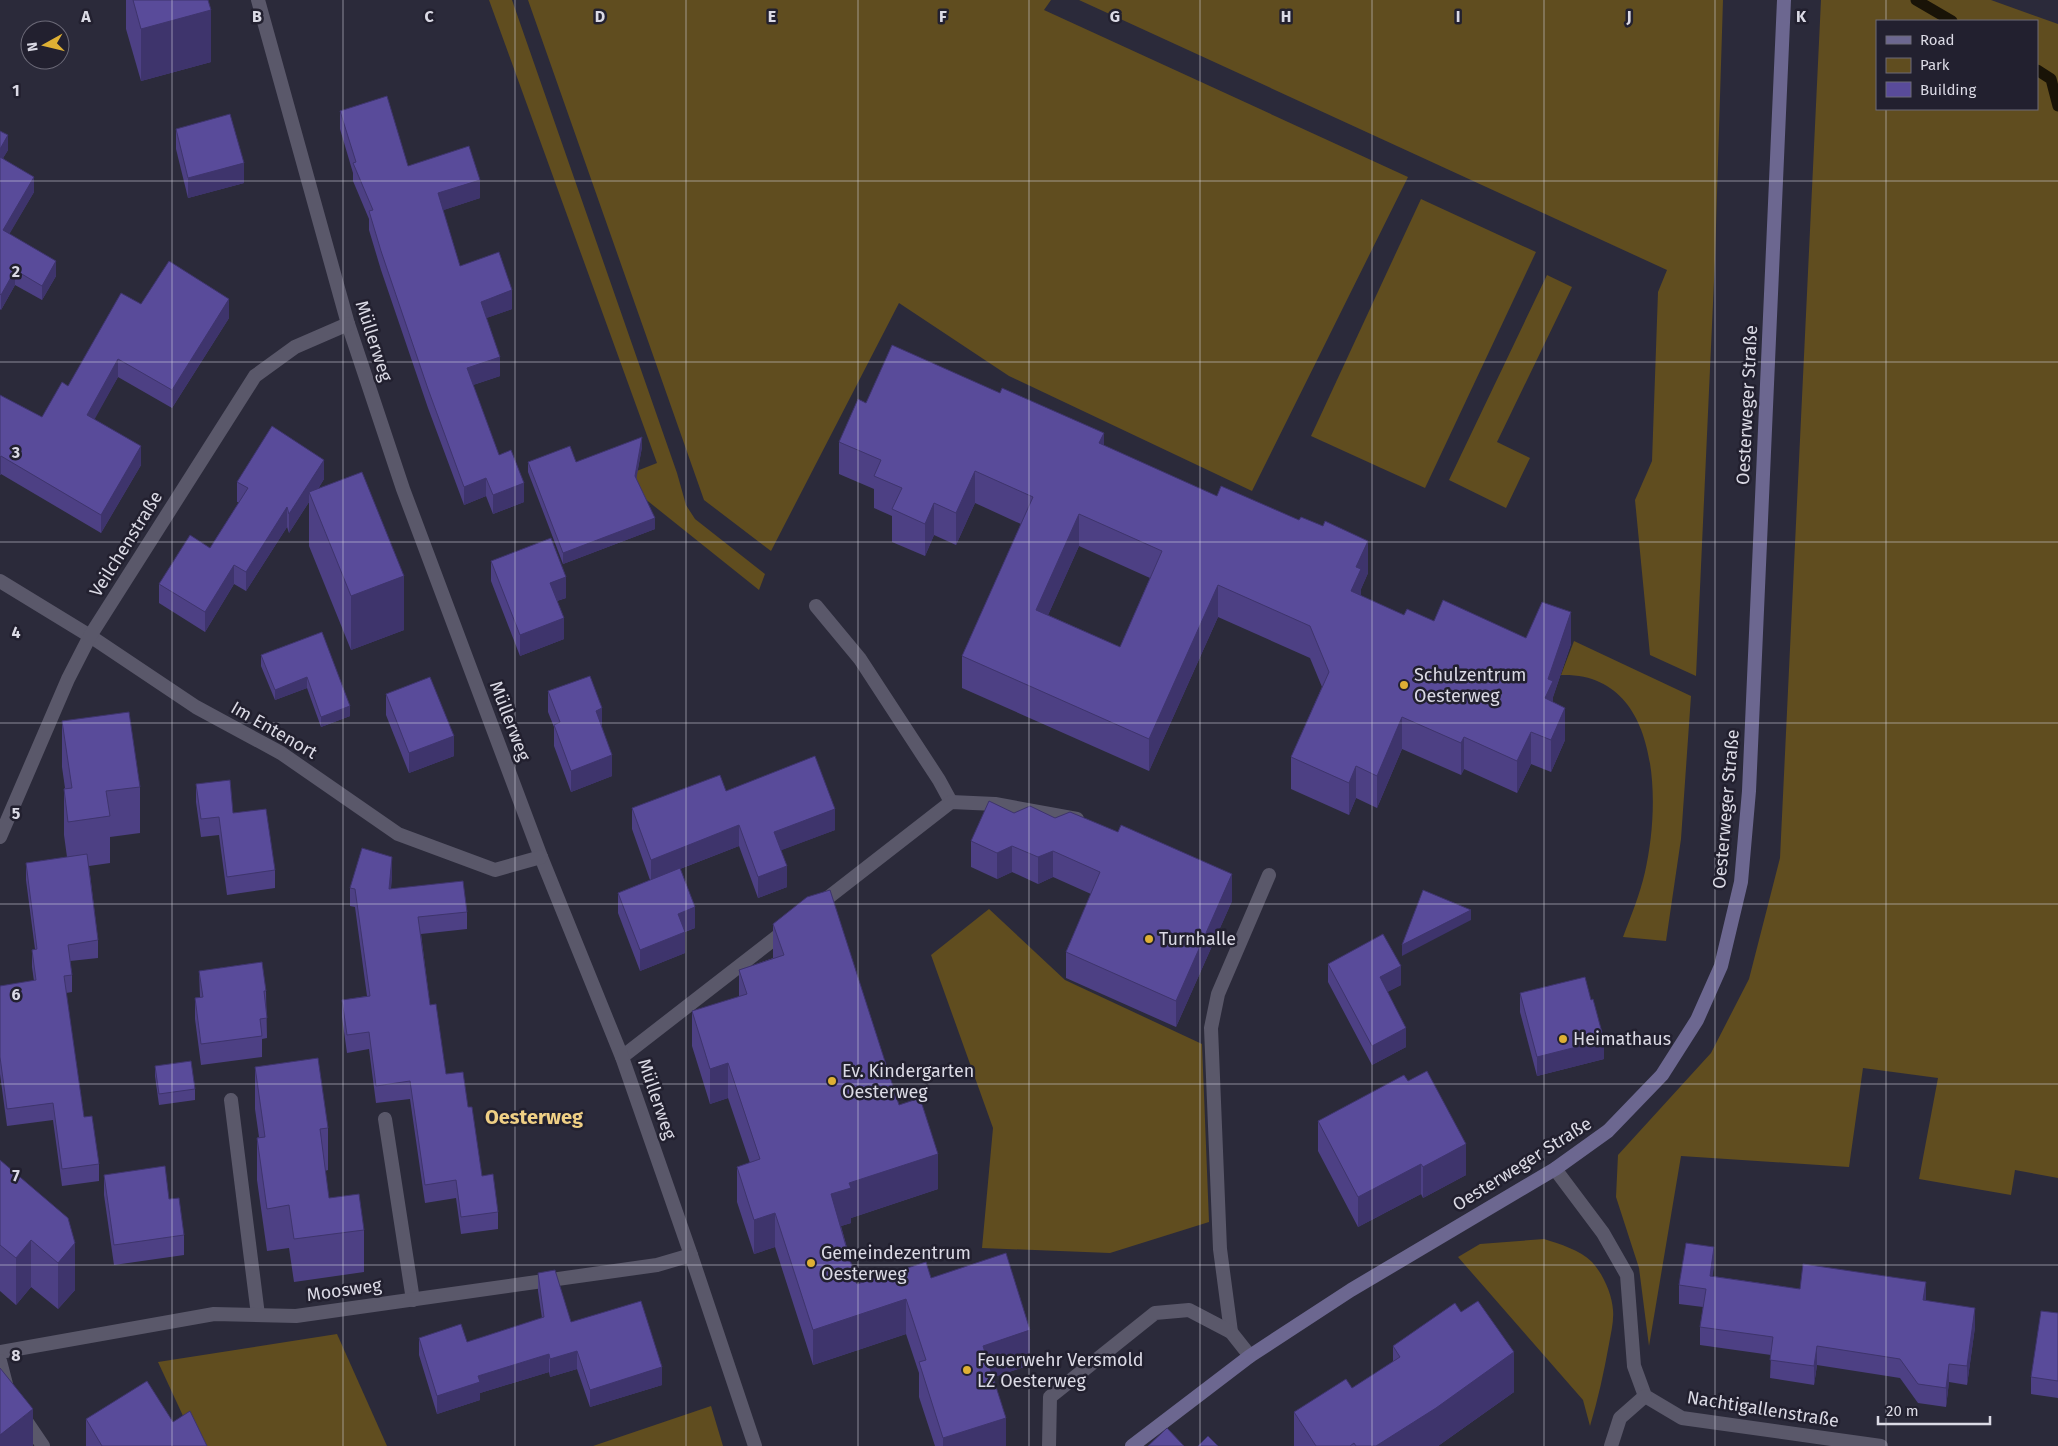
<svg xmlns="http://www.w3.org/2000/svg" width="2058" height="1446" font-family="'Fira Sans',sans-serif">
	<rect width="100%" height="100%" fill="#2b2a3a"/>
	<g fill="#604d1f" fill-rule="evenodd">
		<path d="M489 0H512L677 473 686 505 695 519 765 574 759 590 619 478 657 463Z"/>
		<path d="M528 0H1051L1044 10 1408 177 1252 491 1009 376 899 303 771 551 704 500Z"/>
		<path d="M1079 0H1723L1715 259 1696 676 1650 655 1635 500 1652 461 1658 292 1667 270Z"/>
		<path d="M1821 0H1991L2058 24V1178L2015 1170 2011 1195 1919 1179 1938 1078 1863 1068 1849 1167 1681 1156 1649 1346 1639 1268 1616 1197 1618 1155 1711 1053 1749 979 1780 858ZM1877 21H2037V109H1877Z"/>
		<path d="M1421 199 1536 252 1425 488 1311 436Z"/>
		<path d="M1547 275 1572 287 1497 442 1530 458 1506 508 1449 480Z"/>
		<path d="M1574 641 1691 696 1681 839 1666 941 1623 937C1631 916 1640 894 1645 872 1661 802 1661 672 1561 675Z"/>
		<path d="M989 909 1065 980 1202 1044 1209 1222 1110 1253 982 1248 993 1128 931 955Z"/>
		<path d="M1544 1239C1560 1244 1580 1250 1592 1262 1603 1274 1612 1294 1613 1310 1614 1321 1611 1333 1609 1344 1604 1372 1598 1399 1590 1426L1583 1400 1458 1257 1480 1244Z"/>
		<path d="M337 1334 387 1446H197L158 1362Z"/>
		<path d="M711 1406 723 1446H593Z"/>
	</g>
	<g fill="none" stroke-linecap="round" stroke-linejoin="round">
		<g stroke="#191307" stroke-width="11">
			<path d="M1916 0 1952 21"/>
			<path d="M2037 70 2051 79 2058 106"/>
		</g>
		<g stroke="#5a586a" stroke-width="14">
			<path d="M816 606 860 659 939 780 951 802"/>
			<path d="M816 907 951 802 995 804 1077 819"/>
			<path d="M622 1057 787 929"/>
			<path d="M231 1100 258 1315"/>
			<path d="M385 1119 413 1300"/>
			<path d="M1231 1332 1220 1249 1211 1028 1218 994 1269 875"/>
			<path d="M1049 1446 1050 1397 1155 1313 1189 1310 1231 1332 1250 1356"/>
		</g>
		<g stroke="#5a586a" stroke-width="14">
			<path d="M258 0 348 324 403 489 541 857 622 1057 691 1255 755 1446"/>
			<path d="M0 581 90 636 196 707 281 753 398 834 495 870 541 857"/>
			<path d="M0 837 68 679 90 636 255 376 295 347 348 324"/>
			<path d="M1555 1169 1603 1233 1627 1275 1634 1366 1645 1396 1682 1418 1881 1446"/>
			<path d="M0 1352 214 1314 296 1316 657 1265 691 1255"/>
			<path d="M0 1361 7 1388"/>
			<path d="M22 1415 43 1446"/>
			<path d="M1611 1446 1620 1418 1645 1396"/>
		</g>
		<path stroke="#6c6790" stroke-width="14" d="M1132 1446 1250 1356 1351 1290 1555 1169 1608 1131 1662 1075 1697 1020 1721 966 1741 882 1749 791 1784 0"/>
	</g>
	<g fill="#4d4084" fill-rule="evenodd">
		<path d="M126 0H208L211 62 141 81 126 29Z"/>
		<path d="M340 111 408 166 480 198 443 210 460 266 512 309 486 318 500 376 473 385 499 455 524 502 493 514 486 496 464 505 428 408 381 270 369 230V219L353 181V173L340 129Z"/>
		<path d="M176 129 244 183 188 198 176 149Z"/>
		<path d="M0 131 8 150 3 158 34 192 9 234 56 276 42 300 15 285 1 310 0 309Z"/>
		<path d="M141 304 229 318 172 408 118 377 94 419 141 465 101 533 1 474 0 475V395L42 417 68 386Z"/>
		<path d="M839 442 1104 446 1368 573 1361 589V596L1404 615 1526 638 1571 644 1553 697V702L1565 740 1551 772 1531 764 1517 793 1464 769 1461 775 1402 749 1377 808 1356 798 1349 815 1291 789V757L1322 687 1310 658 1218 617 1149 771 962 688V656L1021 524 975 503 956 545 934 535 925 556 892 542V516L874 508V489L839 474ZM1079 546 1150 578 1120 647 1048 615Z"/>
		<path d="M642 447 636 479 655 529 563 564 528 472V462H576Z"/>
		<path d="M324 479 318 489 404 630 351 650 309 546V502L289 533 287 527 246 591 234 584 205 632 159 603V584L210 548 239 502H237V482Z"/>
		<path d="M491 561 566 598 557 601 564 639 520 656 491 581Z"/>
		<path d="M322 632 350 716 321 727 307 688 275 700 261 666V655Z"/>
		<path d="M548 691 602 729 612 776 571 792 554 746V727L548 712Z"/>
		<path d="M386 694 454 756 409 773 386 715Z"/>
		<path d="M62 721 140 787V833L110 837V863L89 866 98 940V958L70 961 72 975V992L66 993 84 1117 99 1164V1181L62 1186 53 1120 7 1126 0 1074V986L34 981 32 967V950L35 949 26 880V863L67 857 64 835V789L65 788 62 767Z"/>
		<path d="M196 784 233 813 275 870V888L227 895 219 835 201 837 196 802Z"/>
		<path d="M726 791 835 830 781 850 787 887 758 898 739 846 680 869 695 928 685 932V953L640 971 618 913V893L650 880 632 829V808Z"/>
		<path d="M1014 813 1232 901 1176 1027 1066 978V952L1091 894 1053 877 1038 884 1012 872 997 879 971 867V841Z"/>
		<path d="M392 875 391 889 467 912V929L421 934 430 1005 446 1074 468 1107 482 1176 498 1212V1229L461 1234 456 1198 425 1203 410 1099 376 1103 369 1049 347 1053 342 1017V1000L367 996 355 907 350 906V888Z"/>
		<path d="M773 924 899 1105 938 1189 851 1218V1223L841 1226 857 1284 931 1278 1030 1365 993 1377 1006 1446H935L919 1397V1373L906 1334 813 1365 775 1247 754 1254 737 1202V1167L750 1163 728 1098 710 1104 692 1046V1011L739 997V970L773 958Z"/>
		<path d="M1328 964 1401 985 1387 992 1406 1047 1372 1065 1328 982Z"/>
		<path d="M199 971 266 991 267 1038 262 1039V1057L201 1065 195 1019V998L200 997Z"/>
		<path d="M1520 993 1591 1000 1604 1059 1537 1076 1520 1012Z"/>
		<path d="M155 1066 195 1089V1100L159 1105 155 1076Z"/>
		<path d="M255 1067 328 1128V1170L325 1171 329 1198 364 1230V1272L294 1282 289 1248 267 1251 257 1180V1138L259 1137 255 1109Z"/>
		<path d="M1408 1081 1466 1175 1423 1198 1421 1194 1358 1227 1318 1151V1121Z"/>
		<path d="M0 1160 75 1290 58 1309 31 1287 16 1305 0 1291Z"/>
		<path d="M104 1175 184 1235V1255L114 1265 104 1195Z"/>
		<path d="M1714 1266 1712 1276 1800 1289 1926 1301 1975 1327 1967 1385 1949 1382 1946 1407 1918 1403 1900 1378 1817 1365 1814 1385 1770 1378 1771 1355 1700 1345V1327L1703 1307 1679 1304V1285Z"/>
		<path d="M538 1273 571 1322 662 1385 590 1407 577 1369 550 1377 549 1372 480 1393V1400L437 1414 419 1355V1338L467 1342 542 1318 538 1291Z"/>
		<path d="M2058 1313V1398L2031 1394V1377Z"/>
		<path d="M1393 1346 1514 1392 1438 1446H1294V1412L1352 1388 1393 1362Z"/>
		<path d="M86 1419 173 1422 207 1446H86Z"/>
	</g>
	<g fill="#3e346c">
		<path d="M211 10V62L141 81V29Z"/>
		<path d="M8 135V150L0 163V149Z"/>
		<path d="M244 163V183L188 198V178Z"/>
		<path d="M34 177V192L3 245V230Z"/>
		<path d="M480 180V198L438 212V193Z"/>
		<path d="M56 261V276L42 300V286Z"/>
		<path d="M15 270V285L1 310V295Z"/>
		<path d="M512 290V309L481 320V302Z"/>
		<path d="M229 299V318L172 408V390Z"/>
		<path d="M500 357V376L467 387V368Z"/>
		<path d="M118 359V377L87 433V415Z"/>
		<path d="M1104 433V465L1099 443Z"/>
		<path d="M642 437V447L635 486V476Z"/>
		<path d="M141 446V465L101 533V515Z"/>
		<path d="M1 456V474L0 475V457Z"/>
		<path d="M324 460V479L312 498 309 492V502L289 533V514Z"/>
		<path d="M975 471V503L956 545V513Z"/>
		<path d="M486 478V496L464 505V487Z"/>
		<path d="M524 483V502L493 514V495Z"/>
		<path d="M934 503V535L925 556V524Z"/>
		<path d="M287 507V527L246 591V572Z"/>
		<path d="M1079 514V546L1036 642V610Z"/>
		<path d="M655 518V529L563 564V553Z"/>
		<path d="M1368 541V573L1361 589V601L1351 591 1356 567Z"/>
		<path d="M234 565V584L205 632V612Z"/>
		<path d="M404 576V630L351 650V596Z"/>
		<path d="M566 577V598L550 603V583Z"/>
		<path d="M1218 585V617L1149 771V739Z"/>
		<path d="M1571 612V644L1553 697V713L1545 698 1548 679Z"/>
		<path d="M564 618V639L520 656V635Z"/>
		<path d="M307 677V688L275 700V690Z"/>
		<path d="M350 706V716L321 727V717Z"/>
		<path d="M602 708V729L596 711Z"/>
		<path d="M1565 708V740L1551 772V740Z"/>
		<path d="M1402 717V749L1377 808V776Z"/>
		<path d="M1531 732V764L1517 793V761Z"/>
		<path d="M454 736V756L409 773V753Z"/>
		<path d="M1464 737V769L1461 775V743Z"/>
		<path d="M612 755V776L571 792V771Z"/>
		<path d="M1356 766V798L1349 815V783Z"/>
		<path d="M835 809V830L774 853V832Z"/>
		<path d="M739 825V846L651 880V860Z"/>
		<path d="M1012 846V872L997 879V853Z"/>
		<path d="M1053 851V877L1038 884V857Z"/>
		<path d="M392 857V875L389 907V889Z"/>
		<path d="M787 866V887L758 898V877Z"/>
		<path d="M1232 874V901L1176 1027V1001Z"/>
		<path d="M695 907V928L678 934V914Z"/>
		<path d="M1471 910V920L1402 956V945Z"/>
		<path d="M685 932V953L640 971V950Z"/>
		<path d="M1401 966V985L1380 996V977Z"/>
		<path d="M1406 1028V1047L1372 1065V1046Z"/>
		<path d="M1604 1040V1059L1537 1076V1057Z"/>
		<path d="M728 1063V1098L710 1104V1069Z"/>
		<path d="M1466 1144V1175L1423 1198V1167Z"/>
		<path d="M938 1154V1189L851 1218V1223L831 1229V1194L849 1183Z"/>
		<path d="M1421 1164V1194L1358 1227V1197Z"/>
		<path d="M775 1213V1247L754 1254V1220Z"/>
		<path d="M31 1240V1287L16 1305V1258Z"/>
		<path d="M75 1243V1290L58 1309V1263Z"/>
		<path d="M1714 1247V1266L1710 1295V1276Z"/>
		<path d="M1926 1282V1300L1923 1319V1300Z"/>
		<path d="M906 1299V1334L813 1365V1330Z"/>
		<path d="M1975 1308V1327L1967 1385V1366Z"/>
		<path d="M1030 1330V1365L983 1381V1346Z"/>
		<path d="M1817 1346V1365L1814 1385V1366Z"/>
		<path d="M577 1351V1369L550 1377V1359Z"/>
		<path d="M1514 1352V1392L1438 1446H1376Z"/>
		<path d="M549 1354V1372L480 1393V1400L437 1414V1396L478 1376Z"/>
		<path d="M1949 1364V1382L1946 1407V1388Z"/>
		<path d="M662 1367V1385L590 1407V1390Z"/>
		<path d="M33 1409V1446H0V1435Z"/>
		<path d="M1006 1418V1446H943V1438Z"/>
	</g>
	<g fill="#594b9a" stroke="#3e346c" fill-rule="evenodd">
		<path d="M133 0H208L211 10 141 29Z"/>
		<path d="M387 96 408 166 469 146 480 180 438 193 460 266 499 252 512 290 481 302 500 357 467 368 499 455 511 450 524 483 493 495 486 478 464 487 428 389 381 251 369 211 373 210 353 163 356 162 340 111Z"/>
		<path d="M230 114 244 163 188 178 176 129Z"/>
		<path d="M0 131 8 135 0 149Z"/>
		<path d="M0 157 34 177 3 230 56 261 42 286 15 270 1 295 0 294Z"/>
		<path d="M169 261 229 299 172 390 118 359 87 415 141 446 101 515 1 456 0 457V395L42 417 62 382 68 386 121 293 141 304Z"/>
		<path d="M892 345 1000 393 1002 388 1104 433 1099 443 1217 496 1221 486 1299 520 1301 517 1323 526 1325 521 1368 541 1356 567 1361 569 1351 591 1404 615 1407 609 1434 621 1443 600 1526 638 1542 602 1571 612 1548 679 1553 681 1545 698 1565 708 1551 740 1531 732 1517 761 1464 737 1461 743 1402 717 1377 776 1356 766 1349 783 1291 757 1329 672 1310 626 1218 585 1149 739 962 656 1033 497 975 471 956 513 934 503 925 524 892 509 902 488 874 476 881 460 839 442 858 399 866 403ZM1079 514 1162 551 1120 647 1036 610Z"/>
		<path d="M272 426 324 460 289 514 287 507 246 572 234 565 205 612 159 584 190 535 210 548 248 488 237 482Z"/>
		<path d="M642 437 635 476 655 518 563 553 528 462 570 446 576 462Z"/>
		<path d="M362 472 404 576 351 596 309 492Z"/>
		<path d="M551 538 566 577 550 583 564 618 520 635 491 561Z"/>
		<path d="M322 632 350 706 321 717 307 677 275 690 261 655Z"/>
		<path d="M590 676 602 708 596 711 612 755 571 771 554 725 560 722 548 691Z"/>
		<path d="M430 677 454 736 409 753 386 694Z"/>
		<path d="M129 712 140 787 106 791 110 816 68 822 64 789 72 788 62 721Z"/>
		<path d="M815 756 835 809 774 832 787 866 758 877 739 825 651 860 632 808 720 775 726 791Z"/>
		<path d="M230 780 233 813 266 809 275 870 227 877 219 817 201 819 196 784Z"/>
		<path d="M989 801 1014 813 1030 806 1055 818 1070 812 1118 832 1121 825 1232 874 1176 1001 1066 952 1100 872 1053 851 1038 857 1012 846 997 853 971 841Z"/>
		<path d="M362 848 392 857 389 889 463 881 467 912 418 917 430 1005 436 1004 446 1074 463 1072 468 1107H472L482 1176 493 1174 498 1212 461 1217 456 1180 425 1185 410 1081 376 1086 369 1032 347 1035 342 1000 370 996 355 889 350 888Z"/>
		<path d="M87 854 98 940 68 945 72 975 64 976 84 1117 92 1116 99 1164 62 1169 53 1103 7 1109 0 1057V986L36 980 32 950 37 949 26 863Z"/>
		<path d="M680 868 695 907 678 914 685 932 640 950 618 893Z"/>
		<path d="M830 890 899 1105 920 1098 938 1154 849 1183 851 1188 831 1194 857 1284 926 1262 931 1278 1006 1253 1030 1330 983 1346 1006 1418 943 1438 919 1362 926 1360 906 1299 813 1330 775 1213 754 1220 737 1167 760 1159 728 1063 710 1069 692 1011 747 994 739 970 784 955 773 924 807 897Z"/>
		<path d="M1423 890 1471 910 1402 945Z"/>
		<path d="M1383 934 1401 966 1380 977 1406 1028 1372 1046 1328 964Z"/>
		<path d="M262 962 266 991H264L267 1018 260 1019 262 1036 201 1044 195 998 203 997 199 971Z"/>
		<path d="M1585 977 1591 1000 1593 999 1604 1040 1537 1057 1520 993Z"/>
		<path d="M318 1058 328 1128 320 1129 329 1198 359 1194 364 1230 294 1239 289 1205 267 1209 257 1138 265 1137 255 1067Z"/>
		<path d="M191 1061 195 1089 159 1094 155 1066Z"/>
		<path d="M1427 1071 1466 1144 1423 1167 1421 1164 1358 1197 1318 1121 1404 1075 1408 1081Z"/>
		<path d="M0 1160 68 1218 75 1243 58 1263 31 1240 16 1258 0 1245Z"/>
		<path d="M165 1166 169 1199 179 1198 184 1235 114 1245 104 1175Z"/>
		<path d="M1686 1243 1714 1247 1710 1276 1800 1289 1803 1264 1926 1282 1923 1300 1975 1308 1967 1366 1949 1364 1946 1388 1918 1384 1900 1359 1817 1346 1814 1366 1770 1360 1773 1337 1700 1327 1706 1289 1679 1285Z"/>
		<path d="M555 1270 571 1322 641 1301 662 1367 590 1390 577 1351 550 1359 549 1354 478 1376 480 1382 437 1396 419 1338 461 1324 467 1342 544 1317 538 1273Z"/>
		<path d="M1478 1301 1514 1352 1436 1408 1376 1446H1356L1354 1443 1350 1446H1316L1294 1412 1346 1379 1352 1388 1400 1357 1393 1346 1455 1303 1461 1312Z"/>
		<path d="M2041 1311 2058 1313V1381L2031 1377Z"/>
		<path d="M0 1368 33 1409 0 1435Z"/>
		<path d="M147 1381 173 1422 190 1411 207 1446H102L86 1419Z"/>
		<path d="M1167 1428 1184 1446H1148Z"/>
		<path d="M1208 1436 1218 1446H1198Z"/>
	</g>
	<path fill="none" stroke="#dbdae5" stroke-width="1" stroke-opacity="0.55" d="M172 0V1446M343 0V1446M515 0V1446M686 0V1446M858 0V1446M1029 0V1446M1200 0V1446M1372 0V1446M1544 0V1446M1715 0V1446M1886 0V21M1886 109V1446M0 181H2058M0 362H2058M0 542H2058M0 723H2058M0 904H2058M0 1084H2058M0 1265H2058"/>
	<g fill="#dfb034" stroke="#22202f" stroke-width="2">
		<circle cx="1404" cy="685" r="5"/>
		<circle cx="1149" cy="939" r="5"/>
		<circle cx="1563" cy="1039" r="5"/>
		<circle cx="832" cy="1081" r="5"/>
		<circle cx="811" cy="1263" r="5"/>
		<circle cx="967" cy="1370" r="5"/>
	</g>
	<g text-anchor="middle" stroke-width="5" stroke-linejoin="round" paint-order="stroke">
		<g font-size="18" fill="#dbdae5" stroke="#22202f">
			<text transform="translate(374 341) rotate(72)" y="6">Müllerweg</text>
			<text transform="translate(1747 405) rotate(-87)" y="6">Oesterweger Straße</text>
			<text transform="translate(126 544) rotate(-58)" y="6">Veilchenstraße</text>
			<text transform="translate(510 721) rotate(69)" y="6">Müllerweg</text>
			<text transform="translate(274 730) rotate(30)" y="6">Im Entenort</text>
			<text transform="translate(1726 809) rotate(-85)" y="6">Oesterweger Straße</text>
			<text transform="translate(657 1099) rotate(71)" y="6">Müllerweg</text>
			<text transform="translate(1522 1164) rotate(-32)" y="6">Oesterweger Straße</text>
			<text transform="translate(344 1290) rotate(-8)" y="6">Moosweg</text>
			<text transform="translate(1763 1409) rotate(9)" y="6">Nachtigallenstraße</text>
		</g>
		<g font-size="18" fill="#dbdae5" stroke="#22202f" text-anchor="start">
			<text x="1414" y="681">Schulzentrum<tspan x="1414" dy="21">Oesterweg</tspan></text>
			<text x="1159" y="945">Turnhalle</text>
			<text x="1573" y="1045">Heimathaus</text>
			<text x="842" y="1077">Ev. Kindergarten<tspan x="842" dy="21">Oesterweg</tspan></text>
			<text x="821" y="1259">Gemeindezentrum<tspan x="821" dy="21">Oesterweg</tspan></text>
			<text x="977" y="1366">Feuerwehr Versmold<tspan x="977" dy="21">LZ Oesterweg</tspan></text>
		</g>
		<g font-size="20" font-weight="bold" fill="#efcf85" stroke="#22202f">
			<text x="534" y="1124">Oesterweg</text>
		</g>
	</g>
	<g font-size="16" text-anchor="middle" font-weight="bold" fill="#dbdae5" stroke="#22202f" stroke-width="5" stroke-linejoin="round" paint-order="stroke">
		<text x="86" y="22">A</text>
		<text x="257" y="22">B</text>
		<text x="429" y="22">C</text>
		<text x="600" y="22">D</text>
		<text x="772" y="22">E</text>
		<text x="943" y="22">F</text>
		<text x="1115" y="22">G</text>
		<text x="1286" y="22">H</text>
		<text x="1458" y="22">I</text>
		<text x="1629" y="22">J</text>
		<text x="1801" y="22">K</text>
		<text x="16" y="96">1</text>
		<text x="16" y="277">2</text>
		<text x="16" y="458">3</text>
		<text x="16" y="638">4</text>
		<text x="16" y="819">5</text>
		<text x="16" y="1000">6</text>
		<text x="16" y="1181">7</text>
		<text x="16" y="1361">8</text>
	</g>
	<rect x="1876" y="20" width="162" height="90" fill="#22202f" stroke="#6c6a78"/>
	<rect x="1886" y="36" width="25" height="8" fill="#6c6790" stroke="#6c6a78"/>
	<text x="1920" y="45" font-size="15" fill="#dbdae5">Road</text>
	<rect x="1886" y="58" width="25" height="15" fill="#604d1f" stroke="#6c6a78"/>
	<text x="1920" y="70" font-size="15" fill="#dbdae5">Park</text>
	<rect x="1886" y="82" width="25" height="15" fill="#594b9a" stroke="#6c6a78"/>
	<text x="1920" y="95" font-size="15" fill="#dbdae5">Building</text>
	<g transform="translate(45 45) rotate(262)"><circle r="24" fill="#22202f" stroke="#6c6a78"/>
	<path d="M0-4L9 19L0 12L-9 19Z" fill="#dfb034"/>
	<text y="-8" font-size="14" font-weight="bold" text-anchor="middle" fill="#dbdae5">N</text>
	</g>
	<path d="M1878 1416v8h112v-8" fill="none" stroke="#dbdae5" stroke-width="2.5"/>
	<text x="1886" y="1416" font-size="15" fill="#dbdae5" stroke="#22202f" stroke-width="4" paint-order="stroke">20 m</text>
</svg>
